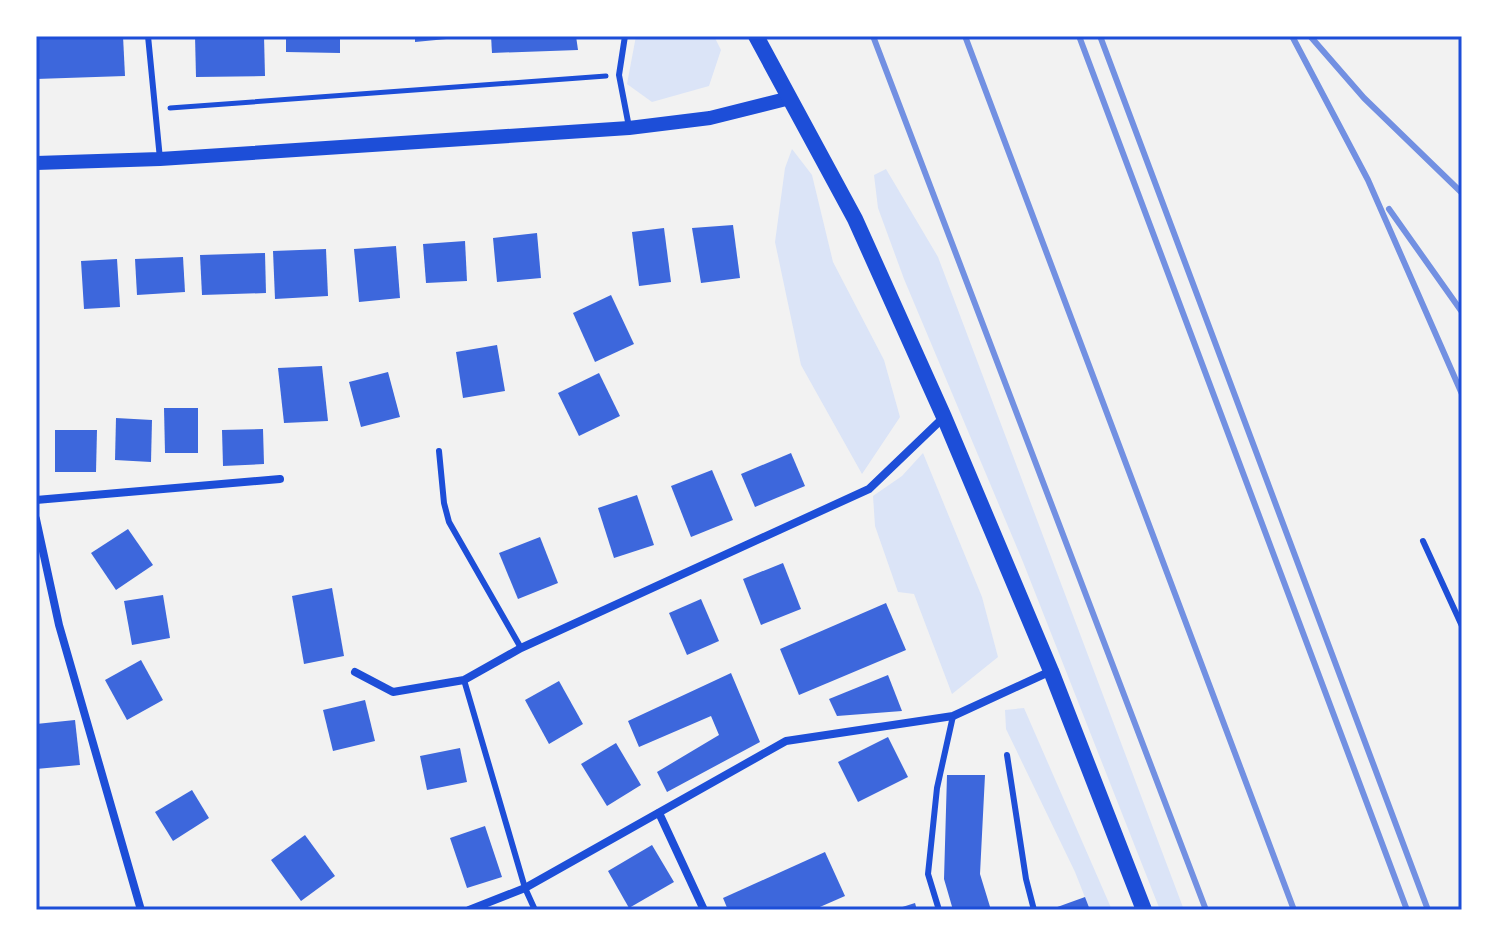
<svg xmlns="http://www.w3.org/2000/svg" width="1498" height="946" font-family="'Fira Sans Condensed',sans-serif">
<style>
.green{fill:#dbe4f7}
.building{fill:#3d67dc}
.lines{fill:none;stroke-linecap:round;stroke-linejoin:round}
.path{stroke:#1d4ed8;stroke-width:5}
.service{stroke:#1d4ed8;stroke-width:6}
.minor{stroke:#1d4ed8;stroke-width:8}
.tertiary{stroke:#1d4ed8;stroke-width:14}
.secondary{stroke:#1d4ed8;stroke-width:16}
.rail{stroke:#7290e2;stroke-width:6}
.neatline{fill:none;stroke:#1d4ed8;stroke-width:3}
</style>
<rect width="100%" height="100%" fill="#f2f2f2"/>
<g class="green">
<polygon points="636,36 714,36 721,50 709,86 652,102 627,84"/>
<polygon points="792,149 812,175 833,262 884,360 900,417 862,474 801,365 775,242 785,168"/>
<polygon points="886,169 938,257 1184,910 1160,910 1023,562 904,279 878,208 874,175"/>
<polygon points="923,453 982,597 998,657 952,694 914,594 898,592 875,526 873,496 902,476"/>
<polygon points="1024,708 1112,910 1090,910 1075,872 1006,729 1005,710"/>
</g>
<g class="building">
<polygon points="36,36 123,36 125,76 36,79"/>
<polygon points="195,36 264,36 265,76 196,77"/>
<polygon points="286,36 340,36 340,53 286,52"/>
<polygon points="415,36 457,36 457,38 415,42"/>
<polygon points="491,36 576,36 578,50 492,53"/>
<polygon points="733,225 740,278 701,283 692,228"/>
<polygon points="664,228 671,282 639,286 632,232"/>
<polygon points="537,233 541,278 497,282 493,238"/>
<polygon points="465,241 467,281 426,283 423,244"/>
<polygon points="396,246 400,298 359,302 354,249"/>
<polygon points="326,249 328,296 275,299 273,251"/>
<polygon points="265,253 266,293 202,295 200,255"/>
<polygon points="183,257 185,292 137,295 135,259"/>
<polygon points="117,259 120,307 84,309 81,261"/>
<polygon points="611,295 634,344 595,362 573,313"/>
<polygon points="497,345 505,391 463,398 456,352"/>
<polygon points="322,366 328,421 284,423 278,368"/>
<polygon points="388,372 400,417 361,427 349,382"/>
<polygon points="599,373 620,416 579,436 558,393"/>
<polygon points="164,408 198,408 198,453 165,453"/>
<polygon points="116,418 152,420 151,462 115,460"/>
<polygon points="263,429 264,464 223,466 222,430"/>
<polygon points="55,430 97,430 96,472 55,472"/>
<polygon points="791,453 805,486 755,507 741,474"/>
<polygon points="712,470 733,520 691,537 671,486"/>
<polygon points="637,495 654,545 614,558 598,508"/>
<polygon points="128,529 153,565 116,590 91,553"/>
<polygon points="540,537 558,583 518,599 499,553"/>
<polygon points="783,563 801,609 761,625 743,579"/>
<polygon points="332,588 344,656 304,664 292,596"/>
<polygon points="163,595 170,638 132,645 124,601"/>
<polygon points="701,599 719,641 687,655 669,613"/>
<polygon points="886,603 906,650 799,695 780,649"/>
<polygon points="141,660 163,700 127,720 105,680"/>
<polygon points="731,673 760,742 667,792 657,772 719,735 711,716 639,747 628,721"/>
<polygon points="888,675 902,711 837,716 829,699"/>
<polygon points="559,681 583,724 549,744 525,700"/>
<polygon points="365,700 375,741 333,751 323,710"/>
<polygon points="75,720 80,765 36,769 36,724"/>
<polygon points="888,737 908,777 858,802 838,762"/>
<polygon points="616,743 641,785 607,806 581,764"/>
<polygon points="460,748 467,782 427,790 420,756"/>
<polygon points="947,775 985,775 980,874 991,910 953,910 944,879"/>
<polygon points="192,790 209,818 173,841 155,812"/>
<polygon points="485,826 502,877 467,888 450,838"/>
<polygon points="305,835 335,876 301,901 271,860"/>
<polygon points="652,845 674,882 629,908 608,871"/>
<polygon points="825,852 845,896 813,910 728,910 723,898"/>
<polygon points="1085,897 1090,910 1049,910"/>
<polygon points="915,903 917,910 896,910 896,909"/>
</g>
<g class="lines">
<polyline class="path" points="170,108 606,76"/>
<g class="service">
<polyline points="148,36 160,159"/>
<polyline points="625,36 619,75 629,127"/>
<polyline points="439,451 444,503 449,522 521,648"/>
<polyline points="1423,541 1462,626"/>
<polyline points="464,680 525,888 535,910"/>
<polyline points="1007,755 1026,879 1034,910"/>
<polyline points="939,910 928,874 937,788 953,716"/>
</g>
<g class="minor">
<polyline points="36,500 280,479"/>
<polyline points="36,519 59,625 141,910"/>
<polyline points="355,672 393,692 464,680 521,648 869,489 943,418"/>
<polyline points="659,813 704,910"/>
<polyline points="469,910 525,888 786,741 953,716 1051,671"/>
</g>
<polyline class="tertiary" points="36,163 160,159 629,128 710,118 790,98"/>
<polyline class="secondary" points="756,36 855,219 944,417 1051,671 1144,910"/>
<g class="rail">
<polyline points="873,36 1206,910"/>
<polyline points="965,36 1294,910"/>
<polyline points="1079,36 1407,910"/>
<polyline points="1100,36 1428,910"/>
<polyline points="1292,36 1368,180 1462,394"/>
<polyline points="1310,36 1364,98 1462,193"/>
<polyline points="1389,209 1462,312"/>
</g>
</g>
<rect width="1498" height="946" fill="none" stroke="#ffffff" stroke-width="76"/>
<rect x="38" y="38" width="1422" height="870" class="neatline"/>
</svg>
